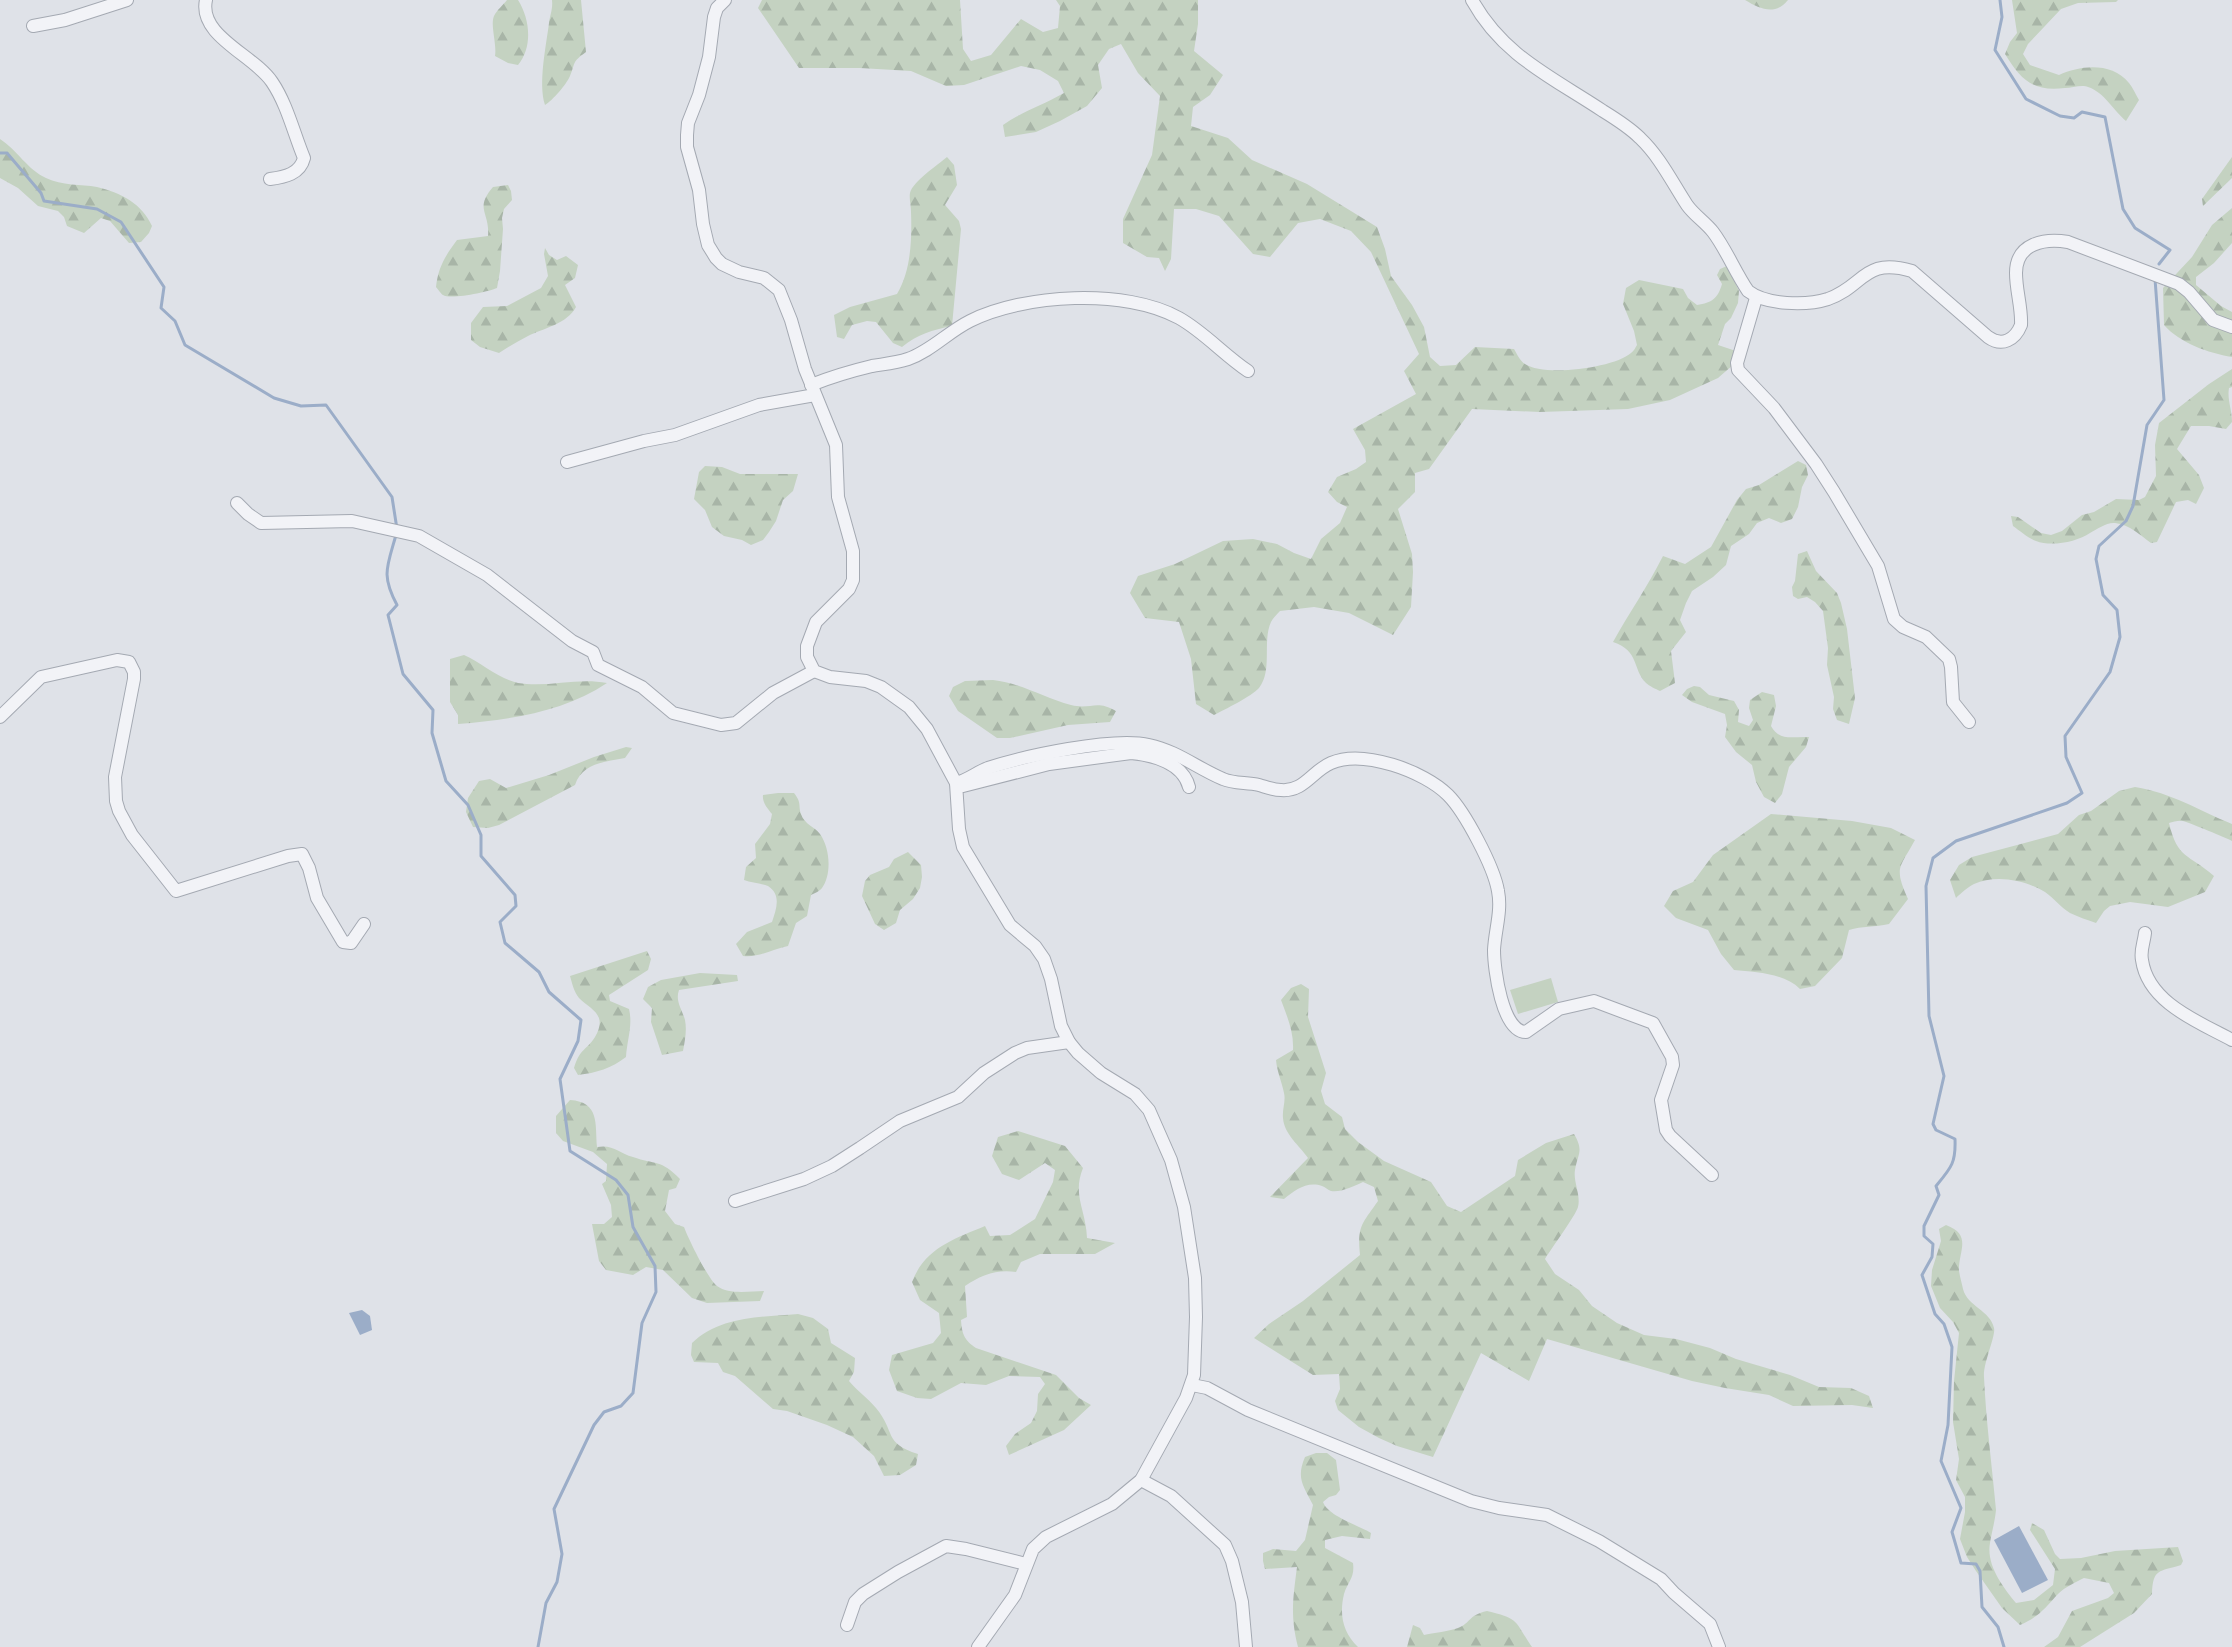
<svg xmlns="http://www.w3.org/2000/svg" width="2232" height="1647" font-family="'Nunito Sans',sans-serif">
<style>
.forest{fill:url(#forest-firs)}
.park{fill:#c4d2c1}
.water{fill:#9badc8}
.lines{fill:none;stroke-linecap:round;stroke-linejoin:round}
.stream{stroke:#9badc8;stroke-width:3}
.minor-casing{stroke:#a4a9b2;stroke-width:14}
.minor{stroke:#f2f3f7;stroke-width:12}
</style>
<defs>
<pattern id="forest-firs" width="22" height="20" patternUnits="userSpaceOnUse" patternTransform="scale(1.5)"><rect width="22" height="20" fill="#c4d2c1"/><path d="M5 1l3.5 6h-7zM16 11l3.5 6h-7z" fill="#a8b5a7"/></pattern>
</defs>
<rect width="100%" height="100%" fill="#dfe2e8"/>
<g class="forest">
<path d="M507,0h11c12,19 15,47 0,65l-10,-2 -13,-7c2,-12 -5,-31 -1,-40 3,-6 9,-11 13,-16z"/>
<path d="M552,0h29l5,52c-15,11 -10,10 -16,24 -4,9 -17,24 -25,29 -7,-22 1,-58 4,-82 1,-8 4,-14 3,-23z"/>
<path d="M762,0h198l3,49 8,12 20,-6 30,-36 22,13 15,-4 2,-22 -4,-6h142v24l-4,27 29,24 -13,20 -17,12 -2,19 37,12 24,22 55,24 70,43 8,22 6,27 21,29 12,22 6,30 10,9 16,-1 19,-18 39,2c3,5 6,12 11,15 19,13 89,4 106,-11 3,-2 4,-5 6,-8l-3,-14 -11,-27 3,-16 13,-8 44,9 5,9 9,7c15,-2 21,-7 25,-21l-5,-9 3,-6 7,-3 12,25 -1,12 -7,15 -6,6 -7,21 18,6 -3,14 -15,13 -48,22 -42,9 -88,3 -68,-3 -43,60 -14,4v19l-17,17 14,45 1,18 -2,35 -18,28 -44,-22 -35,-6 -34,4c-3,3 -7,7 -9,11 -9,20 2,48 -12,66 -7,8 -35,22 -45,27l-18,-11 -5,-45 -12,-37 -34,-4 -15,-25 8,-17 37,-12 48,-23 30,-2 24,5 17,9 17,6 10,-20 19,-16 7,-16 -10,-5 -9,-10 9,-15 19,-8 10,-7 -1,-12 -12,-21 63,-35 -12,-23 15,-17 -48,-102 -20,-21 -31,-12 -22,4 -28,34 -17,-3 -34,-38 -23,-7h-22l-3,50 -6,12 -6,-13 -12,-1 -24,-14v-24l29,-64 8,-59 -22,-23 -17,-29 -12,5 -11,16 4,23 -15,18 -27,15 -24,11 -31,5 -2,-12c20,-14 40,-20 61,-32l-6,-12 -18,-11 -19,-4 -57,19 -18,1 -35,-15 -51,-3h-61l-41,-60z"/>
<path d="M1745,0h43c-13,16 -28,9 -43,0z"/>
<path d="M2012,0h106l-2,2 -38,1 -17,6 -33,35 -5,10 7,11 29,10c22,-10 53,-13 70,8 4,5 7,12 10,17l-13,21c-12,-10 -22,-29 -38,-34 -6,-3 -16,1 -23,1 -32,4 -44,-8 -60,-34l5,-12 7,-9z"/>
<path d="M0,139c17,11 28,31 46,39 16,8 35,6 51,9 25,6 45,17 55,39l-3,7 -8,9 -12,1 -19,-22 -9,-3 -17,15 -17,-7 -3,-9 -6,-6 -20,-5 -20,-18 -18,-10z"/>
<path d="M947,157l7,8 3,20 -12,20 14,16 2,8 -9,97c-20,4 -34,8 -50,21l-9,-4 -17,-21 -9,-1 -15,4 -8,14 -7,-2 -3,-22 16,-8 47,-13c14,-23 15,-55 14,-82 0,-6 -2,-14 -1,-19 3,-12 28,-28 37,-36z"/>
<polygon points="2232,157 2232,178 2203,206 2202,199"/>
<path d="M508,185l3,6 1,9 -8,9 -2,9 1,11 -3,42 -3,17c-9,4 -47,12 -54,7 -1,0 -6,-7 -7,-8 2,-19 9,-31 21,-47l31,-4c2,-24 -14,-27 5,-49z"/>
<path d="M2232,208v35l-18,20 -18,14v8l25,21 11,6v45c-24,-4 -52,-14 -68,-32l-1,-37 29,-31 20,-32z"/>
<path d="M545,248l4,7 8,5 9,-4 12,9 -3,13 -10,7 11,22c-9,17 -32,21 -48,29 -10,5 -20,11 -29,17l-19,-6 -9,-7v-17l12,-16 24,-1 34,-18 7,-12 -4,-22z"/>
<path d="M2232,369v18l-3,1c-2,12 3,21 3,34l-6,7 -17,-3h-18l-14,23 22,26 5,13 -8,16 -8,-4 -12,2 -19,40 -6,1c-11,-8 -21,-18 -36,-20 -8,-1 -18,6 -25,10 -13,9 -39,14 -54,8 -8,-3 -16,-10 -23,-15l-2,-10 7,1 23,16 10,2 11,-4 20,-16 12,-3 22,-13 23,1 6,-3 11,-21 -1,-31 4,-22 50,-39z"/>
<path d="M1798,461l8,4 2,10 -6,12 -4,20 -6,12 -11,4 -12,-5 -12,5 -8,11 -18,12 -5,19 -13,12 -21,14 -6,12 -6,17 6,12 -15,19 4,32 -15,8c-4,-2 -11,-5 -14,-8 -14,-14 -6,-32 -33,-41 16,-29 35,-56 50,-86l22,8 26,-17 26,-47 9,-11 13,-4z"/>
<polygon points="705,466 722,467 740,474 798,474 793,491 783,500 776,521 769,532 763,540 751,545 742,540 724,536 712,527 705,510 694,499 699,472"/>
<polygon points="1807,551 1816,571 1837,593 1841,603 1847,629 1855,698 1849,724 1837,720 1833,709 1834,697 1827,665 1828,648 1823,611 1815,602 1807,597 1798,599 1793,596 1792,587 1795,581 1798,554"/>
<path d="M464,655c18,8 35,24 54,28 30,5 59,-6 89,0 -43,29 -98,37 -149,41v-9l-8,-13v-43z"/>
<path d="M993,680c28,3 51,18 78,25 20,5 25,-6 45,6l-6,11 -42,3 -58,13h-13l-39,-27 -9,-15 4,-9 12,-6z"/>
<path d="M1694,686l6,1 9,8 25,6 5,9 -1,12 11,4 4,-6 -4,-12 1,-8 12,-8 12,3 2,11 -5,20c9,16 22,10 38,11l-3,10 -17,20 -7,27 -7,9 -11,-6 -8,-15 -4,-17 -16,-13 -11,-15 2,-12 -2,-11 -33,-12 -10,-7 5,-6z"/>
<path d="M626,747l6,1 -7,10c-20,4 -43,5 -50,27l-76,40 -11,3 -15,-1 -7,-15 2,-14 11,-17 11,-2 16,9 43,-13 45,-18z"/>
<path d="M2135,787c37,6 63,23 97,37v17c-5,-3 -42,-18 -49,-20 -4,-1 -10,1 -14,2 9,37 19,30 45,53l-9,16 -37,15 -38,-5 -20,4 -6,5 -8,12c-8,-3 -18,-6 -26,-10 -10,-6 -16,-15 -25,-21 -20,-12 -49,-18 -71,-8 -6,3 -13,9 -18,14l-6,-18 9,-15 13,-8 86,-23 21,-19 12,-4 28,-20z"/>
<path d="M778,793h16c8,10 4,12 7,21 3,10 14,13 19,20 10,14 12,40 2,54 -2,3 -7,5 -11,7l-4,21 -11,7 -8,23c-16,3 -29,12 -45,10l-7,-12 11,-12 25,-10c4,-12 10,-27 -4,-36 -7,-3 -17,-3 -24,-6l2,-13 10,-9 -1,-14 15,-20 2,-10c-5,-6 -10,-12 -9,-19z"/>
<path d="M1771,814l81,7 39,7 24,12c-16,29 -21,27 -7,59l-19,25c-14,3 -27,2 -40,6l-7,28 -27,28 -15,3c-16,-16 -45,-17 -66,-19l-13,-16 -13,-24 -32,-12 -12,-12 9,-15 20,-9 20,-27z"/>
<polygon points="908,852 921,865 922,877 920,888 913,899 900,910 896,923 884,930 875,924 862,896 865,881 870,875 889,867 894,859"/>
<path d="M647,951l4,8 -3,11 -39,25 1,6 19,8c4,16 -2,31 -3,48 -14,11 -30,16 -48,18l-4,-7c6,-20 13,-18 21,-31 13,-23 -4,-27 -16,-39 -5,-6 -7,-15 -9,-22z"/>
<path d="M700,973l37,2 1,6 -59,9c-4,11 3,19 6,30 2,10 0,21 -2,31l-21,4 -11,-33 1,-14 -9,-9 5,-12 13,-7z"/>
<path d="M1301,984l8,5 -1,28 18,56 -5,18 4,13 17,13 3,12 13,13 26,19 47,21 16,24 14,6 54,-36 3,-16 28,-17 28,-9c10,17 4,19 1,36 -2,12 6,25 3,37 -2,8 -27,42 -33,52l10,15 24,16 13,16 25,17 27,12 32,4 34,9 26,11 54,16 29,12 32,1 18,8 4,12 -21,-3 -59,1 -24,-11 -44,-7 -33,-7 -145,-42 -18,42 -48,-28 -48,104 -36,-11 -18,-8 -20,-11 -21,-17 -3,-9 5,-12 -1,-15 -26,1 -59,-37 15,-14 34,-23 57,-46c-3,-29 2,-31 18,-54l-4,-14 -11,-5c-9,4 -23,11 -32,9 -3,-1 -6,-4 -9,-5 -15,-5 -27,4 -38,13l-14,-2 38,-39c-9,-13 -24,-24 -25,-40 -1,-8 3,-17 1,-25 -2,-11 -7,-21 -8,-33l17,-10c1,-18 -6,-34 -12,-50l10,-12z"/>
<path d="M570,1100c30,2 25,24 27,47 16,-3 22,6 36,10 22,8 28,2 47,22l-4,9 -7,2 -4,21 10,13 9,3c4,11 24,52 33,59 12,9 33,5 47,5l-4,10 -53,2 -15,-5 -29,-28 -17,-3 -13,8 -27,-5 -7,-9 -7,-37h12l8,-7 -1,-12 -9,-21 4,-3 1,-17 -14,-12 -30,-11 -7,-8v-17z"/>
<path d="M1018,1131l47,15 18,22c-11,27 3,42 4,70l28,5 -20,11h-55l-19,8 -5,10c-19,-3 -35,3 -51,14l2,31 -6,3c1,14 3,20 15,28l80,27 23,23 12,7 -27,25 -55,25 -3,-9 9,-12 16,-11 6,-12 1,-17 7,-10 -5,-7 -31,-1 -23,9 -25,-2 -30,16 -14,-1 -20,-7 -8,-21 3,-15 41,-12 8,-10 -2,-20 -19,-13 -8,-18c13,-34 42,-43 73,-56l5,10 20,-1 25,-16 18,-37 2,-12 -10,-7 -26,17 -17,-6 -10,-18 6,-19z"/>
<path d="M1946,1225c27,10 12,27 13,46 1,6 3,13 4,18 4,17 28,22 31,39 2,8 -11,35 -10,49 2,44 8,89 12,133 -1,11 -4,21 -6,33 -4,22 13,44 26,60l18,-3 19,-15 2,-16 -25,-39 2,-7 12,7 11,24 5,5 21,-1 34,-7 63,-4 5,14 -2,4c-22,7 -28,3 -29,29l-18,19 -54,34h-36l14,-10 14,-26 36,-13 6,-5 -5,-10 -25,-5c-8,4 -19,9 -26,16 -13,14 -19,23 -38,31l-18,-17 -26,-37 -9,-14 -7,-18 5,-27v-15l-9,-17 3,-21 -6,-37 1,-41 5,-48 -6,-11 -13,-14 -9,-22 1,-16 9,-29 -2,-12z"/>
<path d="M798,1314l15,4 15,11 3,14 24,15 -1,14 -5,9c8,10 19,17 27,27 20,24 7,35 42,46l-2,11 -16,10 -16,1 -10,-20 -21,-19 -26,-12 -40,-14 -14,-2 -38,-33 -12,-4 -5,-9 -24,-1 -3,-7 1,-12c28,-27 69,-26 106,-29z"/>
<path d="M1316,1453h11l9,7 4,30 -4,5 -7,2 -6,5c5,14 35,23 48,31l-1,6 -28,-3 -17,4v8l28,15c2,15 -5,18 -9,31 -5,21 -1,39 14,53h-60c-8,-31 -5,-49 -1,-80l-32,2 -2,-8v-8l10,-4 23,2 9,-11 8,-35c-10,-20 -17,-27 -8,-48z"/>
<path d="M1487,1611c34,8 27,10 45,36h-125l6,-22 7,3 4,7c8,-2 27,-4 34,-7 13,-5 10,-13 29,-17z"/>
</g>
<polygon class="park" points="1551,978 1558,1002 1518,1014 1510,990"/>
<g class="water">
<polygon points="362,1310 370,1316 372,1330 360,1335 349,1313"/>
<polygon points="2019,1526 2048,1580 2022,1593 1994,1540"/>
</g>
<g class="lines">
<g class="stream">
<polyline points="2000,0 2002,17 1995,50 2026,99 2060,116 2074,118 2082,112 2105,117 2123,209 2135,228 2170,250 2159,264"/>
<polyline points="0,153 7,153 41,193 44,201 97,209 121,222 164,287 161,308 175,321 185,345 274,398 301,406 326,405 392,497 397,529"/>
<path d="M396,535c-9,32 -15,40 1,70l-9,10 15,59 30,36 -1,23 14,48 22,24 13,30v21l34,39 1,11 -16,16 5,21 34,29 10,20 32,28 -3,21 -18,38 10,72 46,29 12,15 5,32 22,39 1,26 -14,31 -9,70 -12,13 -17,6 -10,13 -40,84 8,45 -5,28 -11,21 -8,44"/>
<path d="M2004,1647l-6,-20 -16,-20 -2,-36 -4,-7 -15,-1 -9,-31 9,-24 -20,-47 7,-36 4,-78 -8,-23 -9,-10 -13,-39 10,-18 1,-13 -9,-8v-10l15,-31 -3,-9c15,-18 20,-23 19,-47l-19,-9 -3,-6 11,-48 -15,-60 -3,-130 7,-28 23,-17 111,-38 15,-10 -16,-36 -1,-21 45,-64 10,-35 -3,-27 -14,-15 -7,-36 3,-13 27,-25 7,-15 14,-81 17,-25 -9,-121"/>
</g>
<defs>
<g id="minor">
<path d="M206,0c-8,36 48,55 66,82 15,22 22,52 32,76 -4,16 -19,19 -34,21"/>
<polyline points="725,0 717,8 714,17 709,57 699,95 688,123 687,135 687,147 699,190 703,224 708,245 716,258 722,264 739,272 764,278 779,290 791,320 805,369 836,445 838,497 853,551 853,580 849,589 816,622 807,646 807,657 814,671 830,677 866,681 881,687 909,707 927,729 956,783 959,829 963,847 1010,925 1035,946 1044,959 1051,979 1061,1026 1069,1042 1078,1053 1101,1073 1135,1094 1149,1110 1171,1160 1184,1207 1195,1278 1196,1317 1194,1375 1186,1398 1141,1480 1112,1504 1046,1537 1033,1549 1015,1595 978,1647"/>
<path d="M1472,0c31,56 80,77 131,111 13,8 26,16 37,27 20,19 32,44 47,67 7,10 18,17 26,27 13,17 22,40 35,59 18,14 58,15 80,8 37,-13 35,-42 84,-28l76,66c14,10 27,3 33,-12 1,-17 -5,-34 -5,-52 0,-30 29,-35 52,-31l111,42 10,8 24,28 19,7"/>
<polyline points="33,26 65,20 127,0"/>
<polyline points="1756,298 1737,363 1738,370 1774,408 1816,464 1834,492 1878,566 1894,619 1903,627 1926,637 1949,659 1951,667 1953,702 1969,722"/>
<path d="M811,385c20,-8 40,-14 61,-19 12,-2 24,-3 36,-7 23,-8 40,-27 62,-38 54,-27 155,-33 209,-3 25,14 45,37 69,53"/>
<polyline points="567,462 644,441 675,435 759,405 815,395"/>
<polyline points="237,503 248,514 261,523 352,521 419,536 487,575 572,641 593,652 598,665 642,687 673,713 721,725 736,723 773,693 814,671"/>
<polyline points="0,717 41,677 117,660 129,662 134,672 134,679 115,777 116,801 119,811 132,835 176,891 288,856 302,854 309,868 317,898 343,942 351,943 364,924"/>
<path d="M956,783c12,-3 21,-11 32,-15 37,-12 124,-31 161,-23 28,6 48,23 74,34 11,5 24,3 36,6 7,2 14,5 22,5 23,2 31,-19 50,-27 32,-14 93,8 117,32 17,17 46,72 50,96 4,20 -3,39 -4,59 0,19 8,82 32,82l33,-23 35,-8 59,22 19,34 1,8 -12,35 5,30 4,6 42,39"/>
<path d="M963,786l86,-22 82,-11c22,2 52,10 58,34"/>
<path d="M2145,933c-1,10 -5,17 -3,27 6,43 57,62 90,80"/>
<polyline points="735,1201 804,1179 832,1166 860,1148 900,1121 958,1097 984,1073 1015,1053 1027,1048 1069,1042"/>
<polyline points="1192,1385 1207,1388 1248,1410 1471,1501 1499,1508 1547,1515 1599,1541 1661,1579 1674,1593 1710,1624 1719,1647"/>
<polyline points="1141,1480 1171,1496 1225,1545 1232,1561 1242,1602 1246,1647"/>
<polyline points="847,1625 855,1602 863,1594 898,1572 946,1546 966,1549 1026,1564"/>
</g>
</defs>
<use href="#minor" class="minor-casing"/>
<use href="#minor" class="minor"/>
</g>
</svg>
